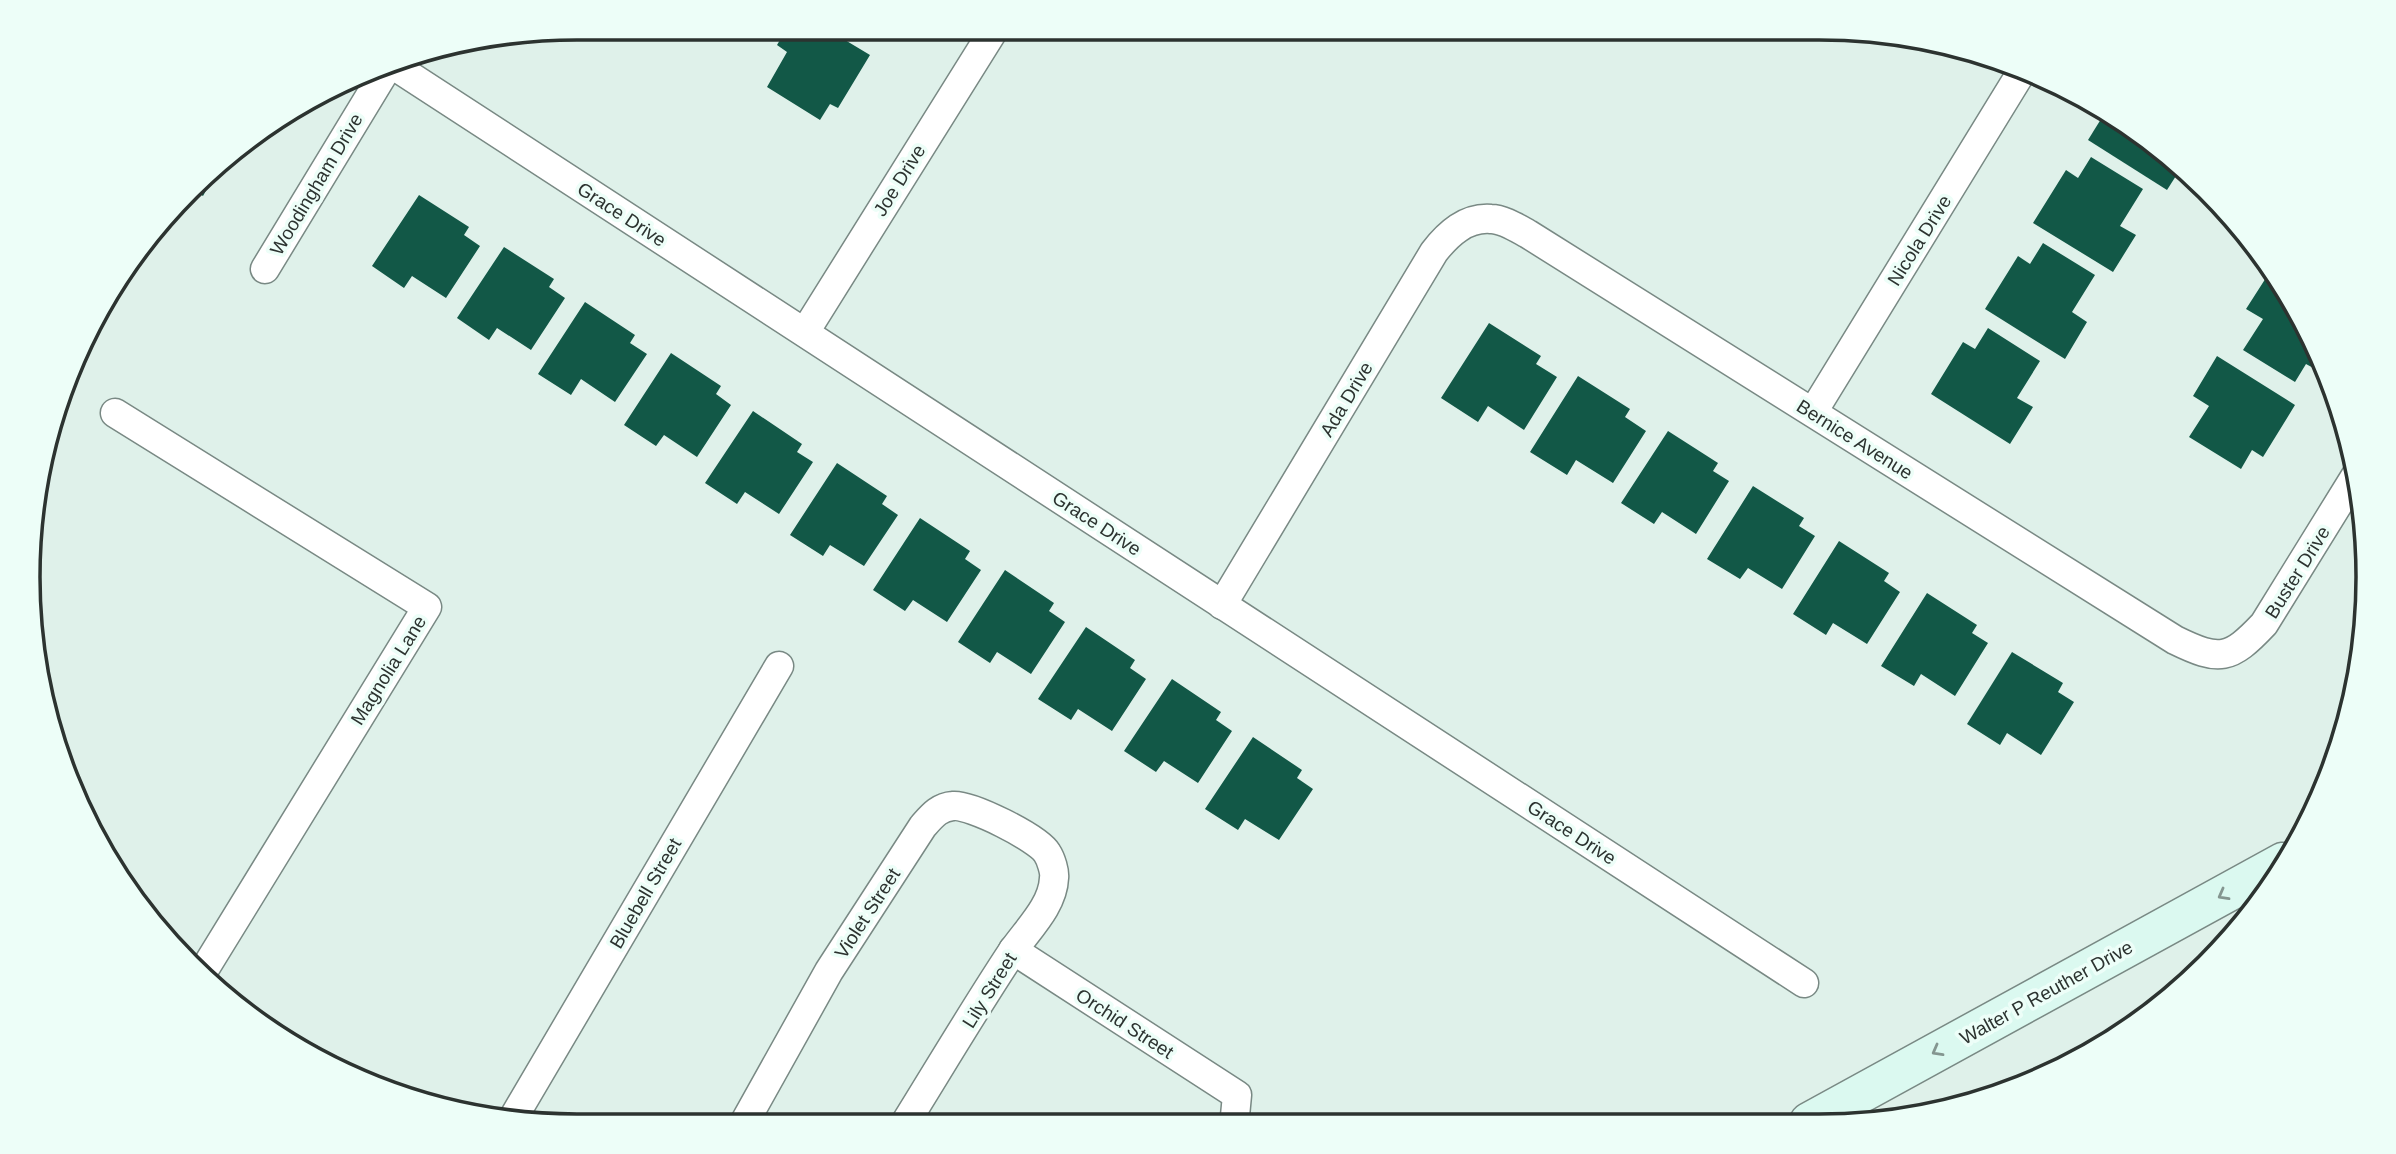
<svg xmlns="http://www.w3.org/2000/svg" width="2396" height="1154" font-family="Arial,sans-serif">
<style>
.building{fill:#125847}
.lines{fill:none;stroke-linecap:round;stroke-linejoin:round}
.minor-casing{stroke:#798984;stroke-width:31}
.secondary-casing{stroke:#798984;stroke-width:41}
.minor{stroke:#fff;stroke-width:28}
.secondary{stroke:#dbf9f0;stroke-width:38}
.oneway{stroke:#849690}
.labels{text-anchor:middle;stroke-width:7;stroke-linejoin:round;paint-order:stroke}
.street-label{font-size:19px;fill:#2c3330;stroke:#edfef8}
.rim{fill:none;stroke:#2c3330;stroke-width:3.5}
</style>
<rect width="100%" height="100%" fill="#dff1ea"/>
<g class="building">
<polygon points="787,28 825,28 870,55 838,108 830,104 820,120 767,87 787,52 777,45"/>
<polygon points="2106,111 2124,121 2181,168 2167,190 2088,140"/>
<polygon points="2091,157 2143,189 2120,226 2136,235 2113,272 2033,223 2066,170 2078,178"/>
<polygon points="220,165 203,196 196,191 207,180"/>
<polygon points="419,195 469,227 464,235 480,246 446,298 412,276 404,288 372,266"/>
<polygon points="2043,243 2095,275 2072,312 2087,322 2065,359 1985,309 2018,256 2030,264"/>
<polygon points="504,247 554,279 549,287 565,298 531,350 497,328 489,340 457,318"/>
<polygon points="2271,270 2276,273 2323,360 2317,370 2306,364 2295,382 2243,350 2263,319 2246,309"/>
<polygon points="585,302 635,335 630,343 647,354 615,402 581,379 571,395 538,374"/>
<polygon points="1489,323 1541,356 1536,364 1557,377 1524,430 1488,406 1478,422 1441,398"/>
<polygon points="1988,328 2040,361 2017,398 2033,407 2010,444 1931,394 1963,342 1975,349"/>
<polygon points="671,353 721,386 716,394 731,405 697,457 664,435 656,446 624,425"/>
<polygon points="2217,356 2295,405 2263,457 2252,450 2241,469 2189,437 2209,406 2193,396"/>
<polygon points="1578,376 1630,409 1625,417 1646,431 1613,483 1576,460 1567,475 1530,452"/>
<polygon points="753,411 802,444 797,452 813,462 779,514 745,492 737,504 705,483"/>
<polygon points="1668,431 1718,463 1713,471 1729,481 1696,534 1662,512 1654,524 1621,503"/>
<polygon points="837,463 887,496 882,504 898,515 864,566 830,545 823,556 790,535"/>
<polygon points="1753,486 1804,518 1799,526 1815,536 1782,589 1748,568 1740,579 1707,559"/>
<polygon points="920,518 970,551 965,559 981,570 947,622 913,600 905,611 873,590"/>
<polygon points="1839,541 1889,573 1884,581 1900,592 1867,644 1833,623 1826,635 1793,614"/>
<polygon points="1005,570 1054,603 1049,611 1065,622 1031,674 997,652 990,663 958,642"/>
<polygon points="1927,593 1977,625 1972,633 1988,643 1955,696 1921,674 1914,686 1881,666"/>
<polygon points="1086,627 1135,660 1130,668 1146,679 1112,731 1078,709 1071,720 1038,699"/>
<polygon points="2012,652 2063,683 2058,692 2074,702 2041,755 2007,733 2000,745 1967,724"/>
<polygon points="1172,679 1221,712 1216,720 1232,731 1198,783 1164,761 1156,772 1124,751"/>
<polygon points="1253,737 1302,770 1297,778 1313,789 1279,840 1245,819 1238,830 1205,809"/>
</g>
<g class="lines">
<defs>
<g id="minor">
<polyline points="265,269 390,63 1804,983"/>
<polyline points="805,332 995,28"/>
<polyline points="1813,412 2024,68"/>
<polyline points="115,413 427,607 201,975"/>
<path d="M1222,605l212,-353c14,-18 32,-35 57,-33 12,0 26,9 37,15l647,406c45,22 55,20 89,-16l94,-152"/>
<polyline points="1013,950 1237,1095 1235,1116 1232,1124"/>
<polyline points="512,1120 779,666"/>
<path d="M743,1125l86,-154 94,-145c9,-10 16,-19 30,-20 17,-2 85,32 94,47 4,6 8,19 7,25 -1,28 -27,52 -42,74 -37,56 -72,115 -108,173"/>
</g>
<polyline id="secondary" points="1809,1122 2283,862"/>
</defs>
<use href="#minor" class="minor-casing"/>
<use href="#secondary" class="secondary-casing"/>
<use href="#minor" class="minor"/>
<use href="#secondary" class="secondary"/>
</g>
<defs><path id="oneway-chevron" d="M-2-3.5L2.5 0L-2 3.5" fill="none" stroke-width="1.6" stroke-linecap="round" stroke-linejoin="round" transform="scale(1.75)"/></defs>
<g class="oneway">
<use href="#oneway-chevron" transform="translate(2223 895) rotate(151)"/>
<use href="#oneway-chevron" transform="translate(1937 1051) rotate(151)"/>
</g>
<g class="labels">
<g class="street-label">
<text transform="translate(899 180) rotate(-58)" y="7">Joe Drive</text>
<text transform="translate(316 184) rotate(-59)" y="7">Woodingham Drive</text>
<text transform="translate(622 214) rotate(33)" y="7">Grace Drive</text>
<text transform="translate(1919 240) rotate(-58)" y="7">Nicola Drive</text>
<text transform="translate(1346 399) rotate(-59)" y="7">Ada Drive</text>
<text transform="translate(1855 439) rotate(32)" y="7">Bernice Avenue</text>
<text transform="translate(1097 523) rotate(33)" y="7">Grace Drive</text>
<text transform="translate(2297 572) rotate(-58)" y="7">Buster Drive</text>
<text transform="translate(388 670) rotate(-58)" y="7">Magnolia Lane</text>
<text transform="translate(1572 832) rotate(33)" y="7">Grace Drive</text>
<text transform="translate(645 893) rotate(-60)" y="7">Bluebell Street</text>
<text transform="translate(867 913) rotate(-57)" y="7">Violet Street</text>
<text transform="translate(989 990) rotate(-58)" y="7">Lily Street</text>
<text transform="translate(2046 992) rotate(-29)" y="7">Walter P Reuther Drive</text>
<text transform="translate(1125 1023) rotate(33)" y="7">Orchid Street</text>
</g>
</g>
<path d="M0 0H2396V1154H0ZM577 40H1819A537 537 0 0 1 2356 577V577A537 537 0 0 1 1819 1114H577A537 537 0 0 1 40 577V577A537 537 0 0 1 577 40Z" fill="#edfef8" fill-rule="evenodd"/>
<path class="rim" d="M577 40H1819A537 537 0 0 1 2356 577V577A537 537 0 0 1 1819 1114H577A537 537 0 0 1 40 577V577A537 537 0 0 1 577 40Z"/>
</svg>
